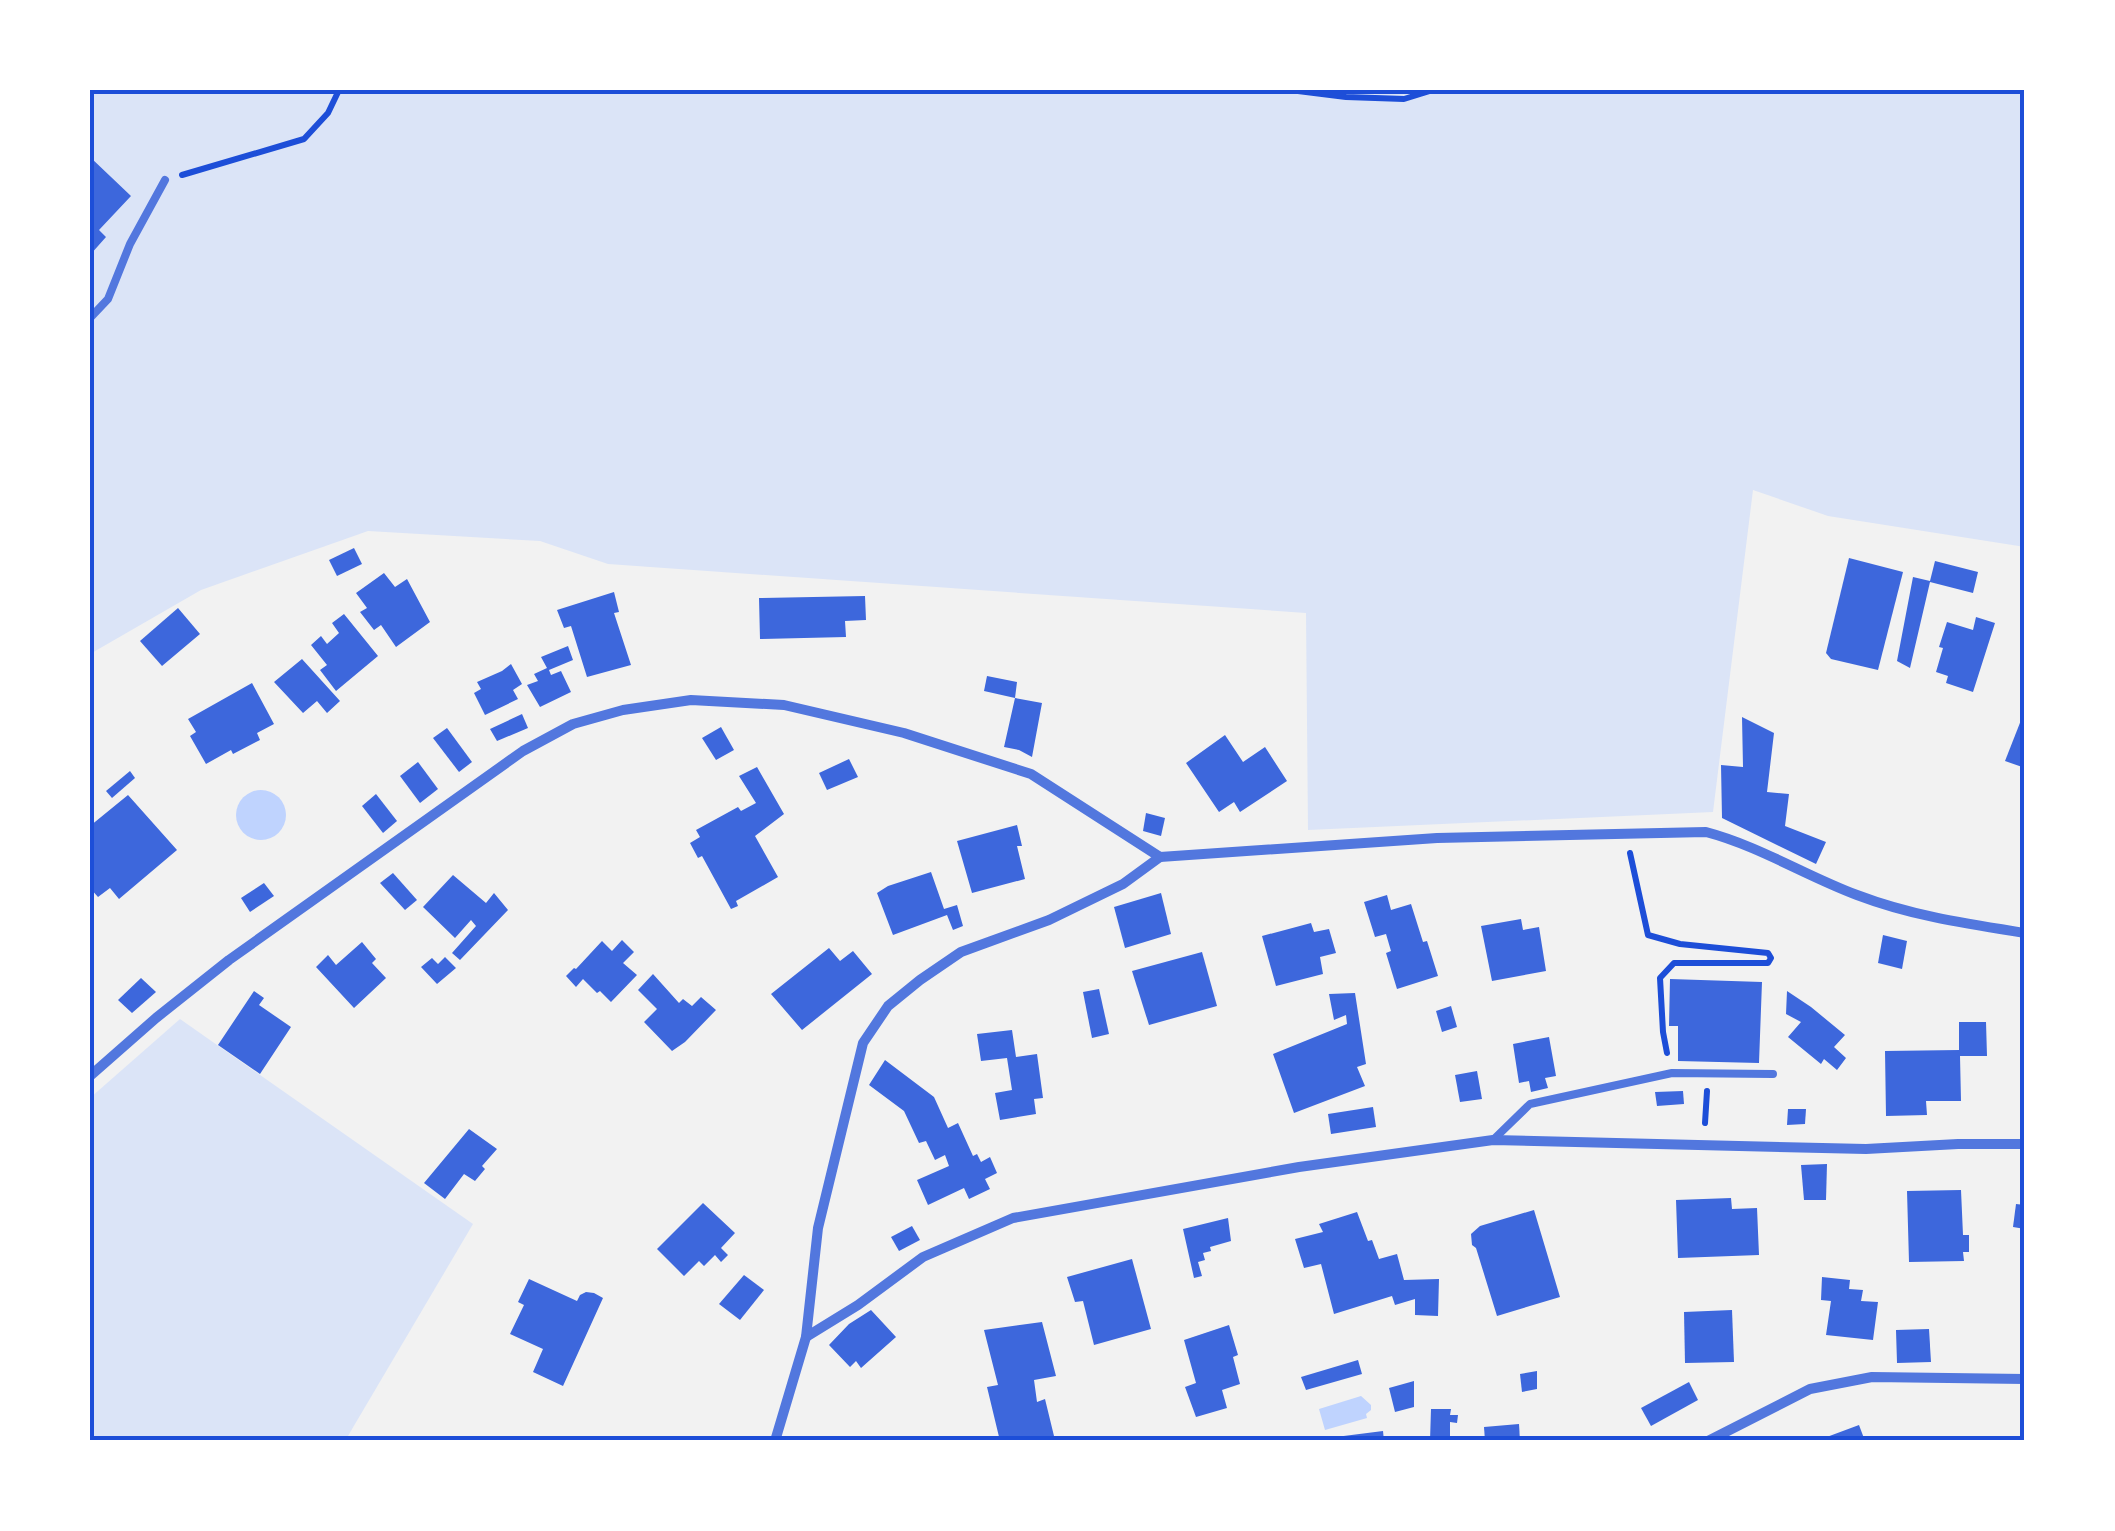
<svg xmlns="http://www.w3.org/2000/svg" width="2115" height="1531" font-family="Poppins,sans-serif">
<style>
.green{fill:#dbe4f7}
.water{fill:#bfd3fe}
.building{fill:#3d67dc}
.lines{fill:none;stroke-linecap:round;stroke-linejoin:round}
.path{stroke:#1d4ed8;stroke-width:6}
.service{stroke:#5277de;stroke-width:8}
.minor{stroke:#5277de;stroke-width:10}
.neatline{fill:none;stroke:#1d4ed8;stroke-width:4}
</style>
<rect width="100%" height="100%" fill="#f2f2f2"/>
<g class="green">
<polygon points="90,90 2025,90 2025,547 1828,516 1753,490 1713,812 1308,830 1306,613 608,564 540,541 368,531 201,590 90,654"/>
<polygon points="180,1019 473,1224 345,1441 90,1441 90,1098"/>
</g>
<g class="water">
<circle cx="261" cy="815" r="25"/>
<polygon points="1361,1396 1371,1405 1371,1410 1366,1414 1367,1418 1325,1430 1319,1409"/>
</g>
<g class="building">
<polygon points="90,157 131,196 99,230 106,237 90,255"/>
<polygon points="354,548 362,564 337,576 329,560"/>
<polygon points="1849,558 1903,572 1878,670 1831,659 1826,653"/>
<polygon points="1935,561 1978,572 1973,593 1930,582 1910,668 1897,661 1913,577 1930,581"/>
<polygon points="384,573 395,587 407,579 430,622 396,647 381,625 374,630 360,612 367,608 356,593"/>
<polygon points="614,592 619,612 614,613 631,665 587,677 571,626 564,628 557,610"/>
<polygon points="865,596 866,620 845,621 846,637 760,639 759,598"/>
<polygon points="178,608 200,634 162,666 140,641"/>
<polygon points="344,614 378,656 336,691 320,670 327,665 311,645 321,636 327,644 339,633 332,623"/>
<polygon points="1976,617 1995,623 1973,692 1946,683 1948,676 1936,672 1943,648 1939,647 1947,622 1973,630"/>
<polygon points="568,646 573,660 549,670 551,675 561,671 571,692 540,707 527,685 538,681 534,674 547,668 541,657"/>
<polygon points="302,659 340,701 327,713 317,701 303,713 274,682"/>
<polygon points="511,664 522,684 513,690 518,699 485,715 474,693 481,689 477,682 502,671"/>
<polygon points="987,676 1017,682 1015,698 984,691"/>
<polygon points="252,683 274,724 257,733 260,740 233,754 231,750 206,764 190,736 196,732 188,719"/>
<polygon points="1015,698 1042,703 1032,757 1019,750 1004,747"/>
<polygon points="2025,710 2025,768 2005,761"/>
<polygon points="522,714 528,728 497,741 490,729"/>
<polygon points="1742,717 1774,733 1767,792 1789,794 1785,826 1826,842 1816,864 1722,818 1721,765 1743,767"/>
<polygon points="721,727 734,750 716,760 702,738"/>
<polygon points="447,728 472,762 459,772 433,738"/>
<polygon points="1225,735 1243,762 1265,747 1287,781 1240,812 1234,802 1219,812 1186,763"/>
<polygon points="849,759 858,777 827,790 819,773"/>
<polygon points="418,762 438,789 420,803 400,776"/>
<polygon points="757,767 784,814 755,836 778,877 736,901 738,906 731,909 702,856 698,858 690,843 700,837 696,830 738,807 741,811 756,803 739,776"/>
<polygon points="130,771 135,778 112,798 106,791"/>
<polygon points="376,794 397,821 383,833 362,806"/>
<polygon points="128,795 177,850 119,899 110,888 98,897 90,888 90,826"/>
<polygon points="1146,813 1165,818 1161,836 1143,831"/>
<polygon points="1017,825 1022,846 1017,846 1025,879 972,893 957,841"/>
<polygon points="931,872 944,909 957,905 963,926 953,930 947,915 893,935 877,893 888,886"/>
<polygon points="393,873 417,900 405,910 380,883"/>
<polygon points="453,875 486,903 494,893 508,910 460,960 452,953 476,926 471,920 455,938 423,907"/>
<polygon points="264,883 274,896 250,912 241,898"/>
<polygon points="1161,893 1171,934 1125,948 1114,907"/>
<polygon points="1387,895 1391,910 1411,904 1423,942 1427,941 1438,976 1397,989 1386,953 1391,951 1386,934 1375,937 1364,902"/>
<polygon points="1521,919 1523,930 1539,927 1546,971 1492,981 1481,926"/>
<polygon points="1311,923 1314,932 1329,929 1336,953 1320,957 1323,974 1276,986 1262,936"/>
<polygon points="1883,935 1907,941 1902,969 1878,963"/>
<polygon points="622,940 634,952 623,963 637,975 611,1002 600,991 597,993 583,979 576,987 566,976 574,968 576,969 602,941 612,951"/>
<polygon points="362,942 376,959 372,963 386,978 354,1008 316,967 328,955 336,965"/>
<polygon points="829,948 840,961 853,951 872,974 802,1030 771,994"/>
<polygon points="1202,952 1217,1006 1149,1025 1132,971"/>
<polygon points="445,957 456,968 437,984 421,967 432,958 438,964"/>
<polygon points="653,974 679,1003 683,999 692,1006 701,997 716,1010 685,1042 672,1051 644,1022 657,1009 638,990"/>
<polygon points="141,978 156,992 132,1013 118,1000"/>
<polygon points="1670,979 1762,982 1759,1063 1678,1061 1678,1026 1669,1026"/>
<polygon points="1099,989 1109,1034 1092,1038 1083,992"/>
<polygon points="254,991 264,998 259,1005 291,1027 260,1074 218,1045"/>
<polygon points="1787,991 1811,1007 1845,1035 1834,1047 1846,1058 1837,1070 1824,1059 1821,1064 1788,1037 1801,1022 1786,1014"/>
<polygon points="1355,993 1366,1064 1357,1067 1365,1086 1294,1113 1273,1054 1347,1024 1346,1015 1334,1020 1329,994"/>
<polygon points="1451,1006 1457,1027 1442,1032 1436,1011"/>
<polygon points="1959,1022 1986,1022 1987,1056 1960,1056 1961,1101 1926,1101 1927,1115 1886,1116 1885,1051 1959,1050"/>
<polygon points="1012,1030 1016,1057 1037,1054 1043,1098 1034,1099 1036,1114 1000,1120 995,1093 1012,1090 1007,1058 981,1061 977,1034"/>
<polygon points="1549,1037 1556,1076 1545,1078 1548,1088 1531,1092 1529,1081 1519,1083 1513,1044"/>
<polygon points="885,1060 934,1097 948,1128 958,1123 973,1156 977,1154 981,1162 990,1157 997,1173 985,1179 990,1189 969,1199 964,1188 928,1205 917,1180 949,1166 945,1155 935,1160 926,1141 919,1143 904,1111 869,1085"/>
<polygon points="1477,1071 1482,1099 1460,1102 1455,1075"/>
<polygon points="1683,1091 1684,1104 1657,1106 1655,1092"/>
<polygon points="1373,1107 1376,1127 1331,1134 1328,1114"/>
<polygon points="1788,1109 1806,1109 1805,1124 1787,1125"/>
<polygon points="469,1129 497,1149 482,1166 485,1169 475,1181 464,1174 445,1199 424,1183"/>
<polygon points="1827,1164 1826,1200 1804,1200 1801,1165"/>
<polygon points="1961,1190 1963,1235 1969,1235 1969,1252 1963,1252 1964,1261 1909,1262 1907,1191"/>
<polygon points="1731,1198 1732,1209 1757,1208 1759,1255 1678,1258 1676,1200"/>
<polygon points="703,1203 735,1233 721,1248 728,1255 721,1262 715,1255 704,1266 699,1261 684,1276 657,1249"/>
<polygon points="2016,1204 2025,1205 2025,1229 2013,1227"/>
<polygon points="1534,1210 1560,1297 1497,1316 1476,1248 1472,1245 1471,1234 1480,1226"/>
<polygon points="1357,1212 1368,1241 1372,1240 1379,1259 1397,1254 1404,1280 1439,1279 1438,1316 1415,1315 1415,1299 1395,1305 1392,1296 1334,1314 1321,1264 1304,1268 1295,1239 1323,1232 1319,1224"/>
<polygon points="1228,1218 1231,1241 1210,1247 1211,1251 1203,1253 1205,1260 1198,1262 1202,1276 1194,1278 1183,1229"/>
<polygon points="912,1226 920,1240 899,1251 891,1237"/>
<polygon points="1132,1259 1151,1329 1094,1345 1083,1301 1075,1302 1067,1277"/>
<polygon points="744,1275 764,1290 740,1320 719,1304"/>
<polygon points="1822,1277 1850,1280 1849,1289 1863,1290 1861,1301 1878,1302 1873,1340 1826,1335 1831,1301 1821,1300"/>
<polygon points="529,1279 577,1301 580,1295 586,1292 594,1293 603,1298 563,1386 533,1372 543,1349 510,1334 524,1305 518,1302"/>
<polygon points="871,1310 896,1337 861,1368 856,1361 850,1367 829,1345 849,1324"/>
<polygon points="1732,1310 1734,1362 1685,1363 1684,1312"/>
<polygon points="1042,1322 1056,1376 1034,1380 1037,1402 1045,1399 1054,1436 1033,1441 1000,1441 987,1387 998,1385 984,1330"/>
<polygon points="1229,1325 1238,1355 1233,1357 1240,1384 1222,1390 1227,1408 1196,1417 1185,1387 1196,1383 1184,1340"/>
<polygon points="1929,1329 1931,1362 1897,1363 1896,1330"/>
<polygon points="1358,1360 1362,1374 1306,1390 1301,1377"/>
<polygon points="1537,1371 1537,1389 1522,1392 1520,1374"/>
<polygon points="1414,1381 1414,1407 1395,1412 1389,1388"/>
<polygon points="1689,1382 1698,1400 1651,1426 1641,1408"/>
<polygon points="1431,1409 1451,1409 1450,1415 1458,1415 1457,1423 1450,1422 1450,1441 1430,1441"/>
<polygon points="1519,1424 1520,1441 1485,1441 1484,1427"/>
<polygon points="1859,1425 1865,1441 1816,1441"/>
<polygon points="1383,1431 1384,1441 1321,1441 1320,1439"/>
</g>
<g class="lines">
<g class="path">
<polyline points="1290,90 1346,97 1404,99 1433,90"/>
<polyline points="182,175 304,139 328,113 339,90"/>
<polyline points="1630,853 1648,935 1680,944 1768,953 1771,958 1768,963 1674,963 1660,978 1663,1032 1667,1053"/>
<polyline points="1705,1123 1707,1091"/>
</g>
<g class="service">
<polyline points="90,318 108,299 130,244 165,180"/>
<polyline points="1493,1140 1530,1104 1672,1073 1773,1074"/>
</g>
<g class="minor">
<path d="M90,1076l66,-58 73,-58 294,-209 50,-27 50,-14 68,-10 93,5 120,28 127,41 129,83 277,-19 269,-6c53,14 100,44 151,63 55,21 111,29 168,38"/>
<polyline points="806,1337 858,1305 923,1257 1013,1218 1299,1167 1493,1140 1866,1149 1958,1144 2025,1144"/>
<polyline points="775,1441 806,1337 818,1228 863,1043 888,1006 920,980 961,952 1049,920 1123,884 1160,857"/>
<polyline points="1708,1441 1810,1389 1872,1377 2025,1379"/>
</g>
</g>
<rect width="2115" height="1531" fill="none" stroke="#ffffff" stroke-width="185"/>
<rect x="92" y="92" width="1930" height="1346" class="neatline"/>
</svg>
